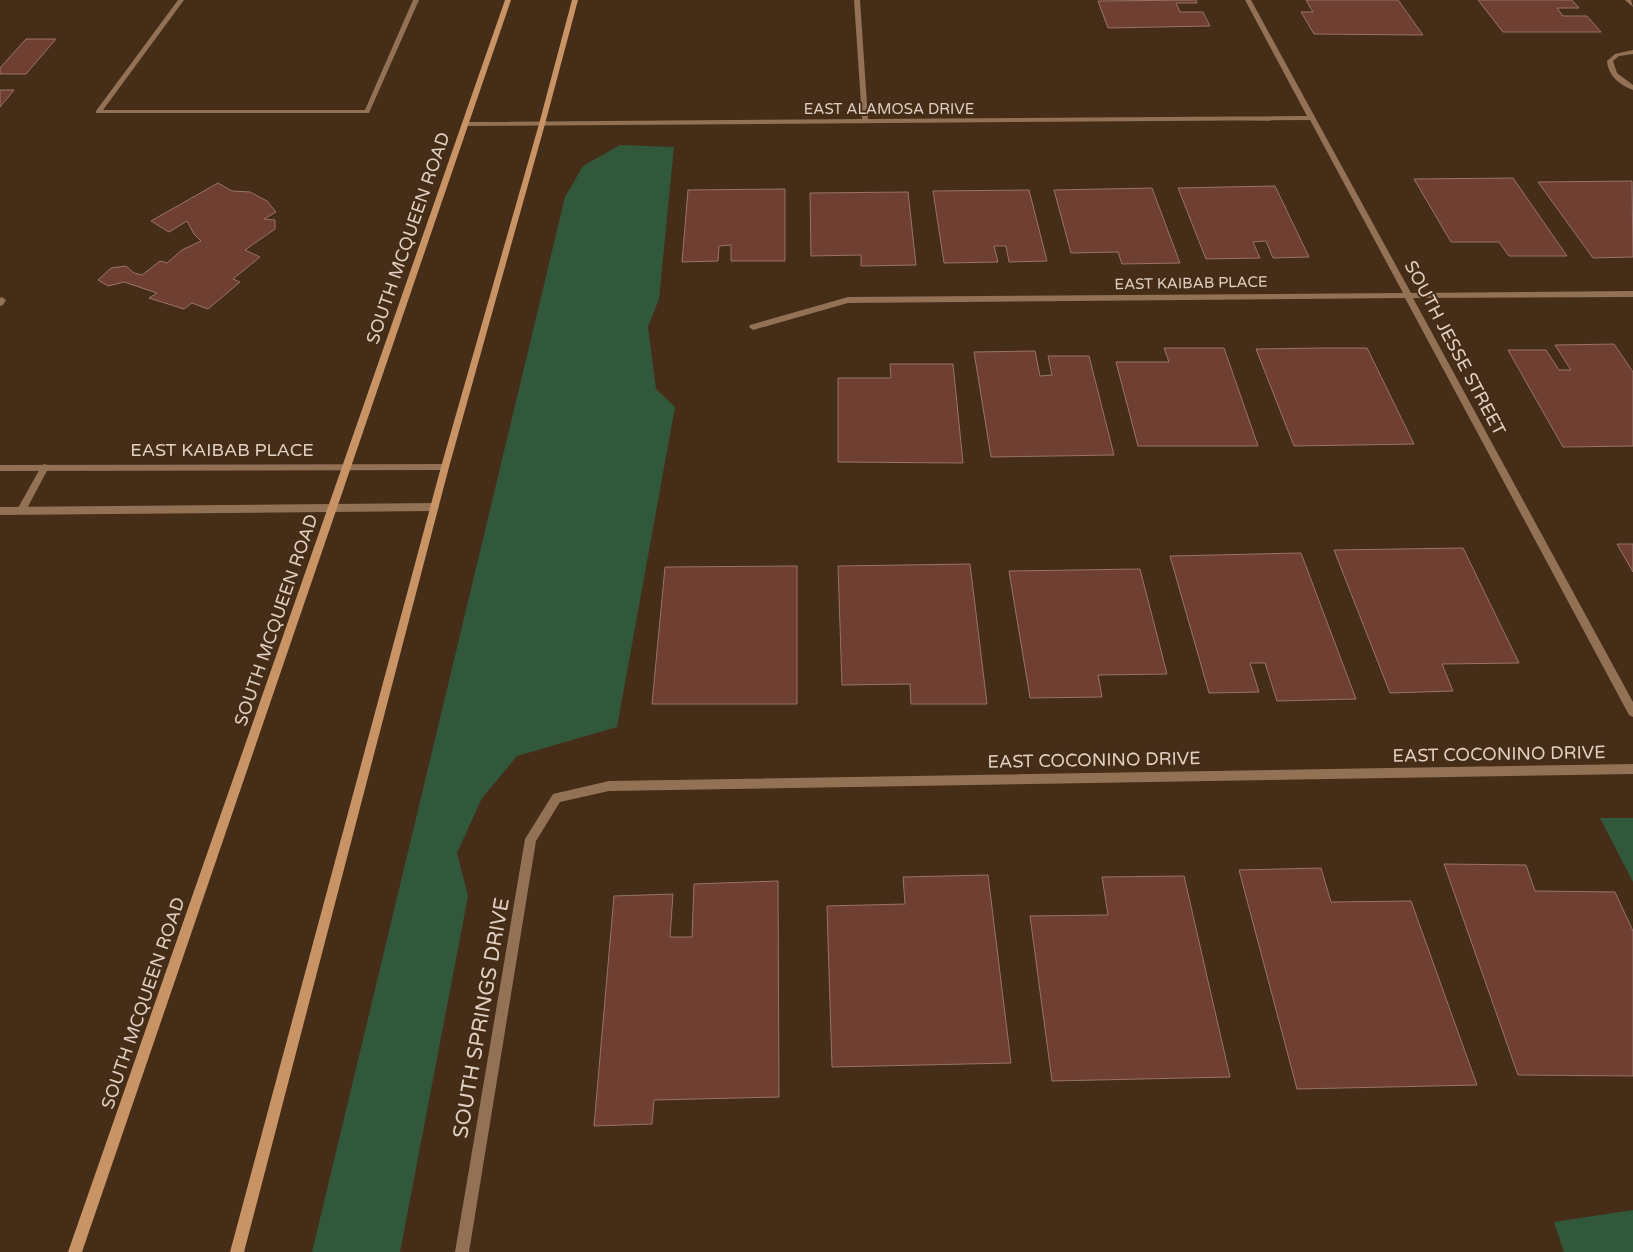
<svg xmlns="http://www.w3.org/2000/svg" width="1633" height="1252" font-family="'Varela Round',sans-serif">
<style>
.green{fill:#31583b}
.building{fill:#6f3f32;stroke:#997369}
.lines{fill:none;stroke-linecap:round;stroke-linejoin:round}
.lane{fill:#927155;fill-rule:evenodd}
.street{fill:#927155;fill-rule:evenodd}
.secondary{fill:#c89365;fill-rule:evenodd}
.labels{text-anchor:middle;stroke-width:4;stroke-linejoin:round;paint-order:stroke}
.far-street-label{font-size:15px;fill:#e0d0c3;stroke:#462d18}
.street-label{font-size:18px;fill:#e0d0c3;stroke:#462d18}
.near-street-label{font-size:21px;fill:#e0d0c3;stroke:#462d18}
</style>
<rect width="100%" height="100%" fill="#462d18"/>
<g class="green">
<polygon points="620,145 674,147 659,299 648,327 656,389 675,407 617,727 517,756 482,798 457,853 468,896 400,1252 312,1252 565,197 583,166"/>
<polygon points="1600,818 1633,818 1633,882"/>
<polygon points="1633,1210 1633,1252 1564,1252 1554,1222"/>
</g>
<g class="building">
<polygon points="1196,0 1197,3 1176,3 1180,12 1203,12 1210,26 1108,28 1098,1"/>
<polygon points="1306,0 1398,0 1423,35 1314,34 1301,12 1313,12"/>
<polygon points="1478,0 1572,0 1579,8 1557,8 1563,16 1587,16 1601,32 1503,32"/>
<polygon points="26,39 56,39 26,74 0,74 0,68"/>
<polygon points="0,90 14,90 0,107"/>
<polygon points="1513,178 1567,256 1509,256 1499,242 1451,242 1414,179"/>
<polygon points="1632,181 1633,257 1593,258 1538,182"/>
<polygon points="218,183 232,191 250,192 267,201 276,212 264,219 275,220 275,229 245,250 260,257 233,279 240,282 208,309 192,303 184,309 149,298 157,293 124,282 108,286 98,280 111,268 126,266 134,273 142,275 160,261 167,263 182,250 201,241 194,234 187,221 169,232 151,221"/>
<polygon points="1275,186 1309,257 1273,258 1266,241 1253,242 1260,258 1206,259 1178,188"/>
<polygon points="1152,188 1180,263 1122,264 1118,252 1071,253 1054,190"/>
<polygon points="785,189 785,261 731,261 731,245 719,246 718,261 682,262 688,190"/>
<polygon points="1029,190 1047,261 1009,262 1006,246 994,246 998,262 944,263 933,191"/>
<polygon points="908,192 916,265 861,266 861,255 811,256 810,193"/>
<polygon points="1614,344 1633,372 1633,446 1563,447 1508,350 1546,350 1559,370 1571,370 1555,345"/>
<polygon points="1164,348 1224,348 1258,446 1138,446 1116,362 1169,362"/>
<polygon points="1322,348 1367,348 1414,444 1294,446 1256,349"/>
<polygon points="1035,351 1040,376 1052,375 1048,356 1089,356 1114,455 991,457 974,352"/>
<polygon points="890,364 953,364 963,463 838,462 838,378 891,378"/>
<polygon points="1617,544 1633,544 1633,572"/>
<polygon points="1463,548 1519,663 1442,664 1453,691 1390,693 1334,550"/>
<polygon points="1301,553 1356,699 1277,701 1265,663 1250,663 1259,692 1209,693 1170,556"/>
<polygon points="970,564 987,704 911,704 910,684 842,685 838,566"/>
<polygon points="797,566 797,704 652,704 665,567"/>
<polygon points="1140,569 1167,674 1098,675 1102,697 1030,698 1009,571"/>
<polygon points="1444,864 1526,865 1535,891 1615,892 1633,931 1633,1076 1518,1075"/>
<polygon points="1321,868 1331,902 1411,901 1477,1085 1297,1089 1239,870"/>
<polygon points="988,875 1011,1063 832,1067 827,906 905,904 903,877"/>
<polygon points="1184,876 1230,1077 1052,1081 1030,916 1108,915 1102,877"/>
<polygon points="778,881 779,1097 654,1100 652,1124 594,1126 614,896 673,894 670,937 692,937 694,884"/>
</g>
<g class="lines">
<g class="lane">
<polygon points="178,0 184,0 103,110 365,110 413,0 419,0 369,113 96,113 96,111"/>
<polygon points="45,464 49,467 24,514 18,514 16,511 18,508 42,465"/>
</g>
<g class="street">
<polygon points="854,0 860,0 868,119 1307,116 1245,0 1251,0 1411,293 1633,291 1633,297 1413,298 1633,702 1633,717 1629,715 1405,298 848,303 753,330 749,327 750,325 848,297 1403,293 1310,120 465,126 462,124 465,122 862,119"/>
<polygon points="1625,0 1631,0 1633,7"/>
<path d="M1633,50v4l-14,2 -6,5 4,12 16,12v5c-13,-5 -25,-14 -26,-29l8,-7z"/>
<polygon points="2,297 6,300 3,305 0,306 0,298"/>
<polygon points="445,464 449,467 445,470 0,471 0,465"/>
<polygon points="434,503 439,507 434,511 0,515 0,507"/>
<polygon points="1633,764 1633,774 609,791 560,802 536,841 469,1252 455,1252 525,839 553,794 609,781"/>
</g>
<g class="secondary">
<polygon points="505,0 511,0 82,1252 68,1252"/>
<polygon points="572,0 578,0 545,124 449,467 244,1252 230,1252 441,467 539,124"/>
</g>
</g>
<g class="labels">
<g class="far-street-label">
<text x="889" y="114">EAST ALAMOSA DRIVE</text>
<text transform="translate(1191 283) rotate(-1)" y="5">EAST KAIBAB PLACE</text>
</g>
<g class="street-label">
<text transform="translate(408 238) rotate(-71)" y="6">SOUTH MCQUEEN ROAD</text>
<text transform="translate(1455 348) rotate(62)" y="6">SOUTH JESSE STREET</text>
<text x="222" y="456">EAST KAIBAB PLACE</text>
<text transform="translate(276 620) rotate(-71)" y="6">SOUTH MCQUEEN ROAD</text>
<text transform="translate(1499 754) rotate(-1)" y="6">EAST COCONINO DRIVE</text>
<text transform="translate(1094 760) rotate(-1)" y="6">EAST COCONINO DRIVE</text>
<text transform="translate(143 1003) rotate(-71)" y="6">SOUTH MCQUEEN ROAD</text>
</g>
<g class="near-street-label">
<text transform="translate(481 1018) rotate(-80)" y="7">SOUTH SPRINGS DRIVE</text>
</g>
</g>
</svg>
